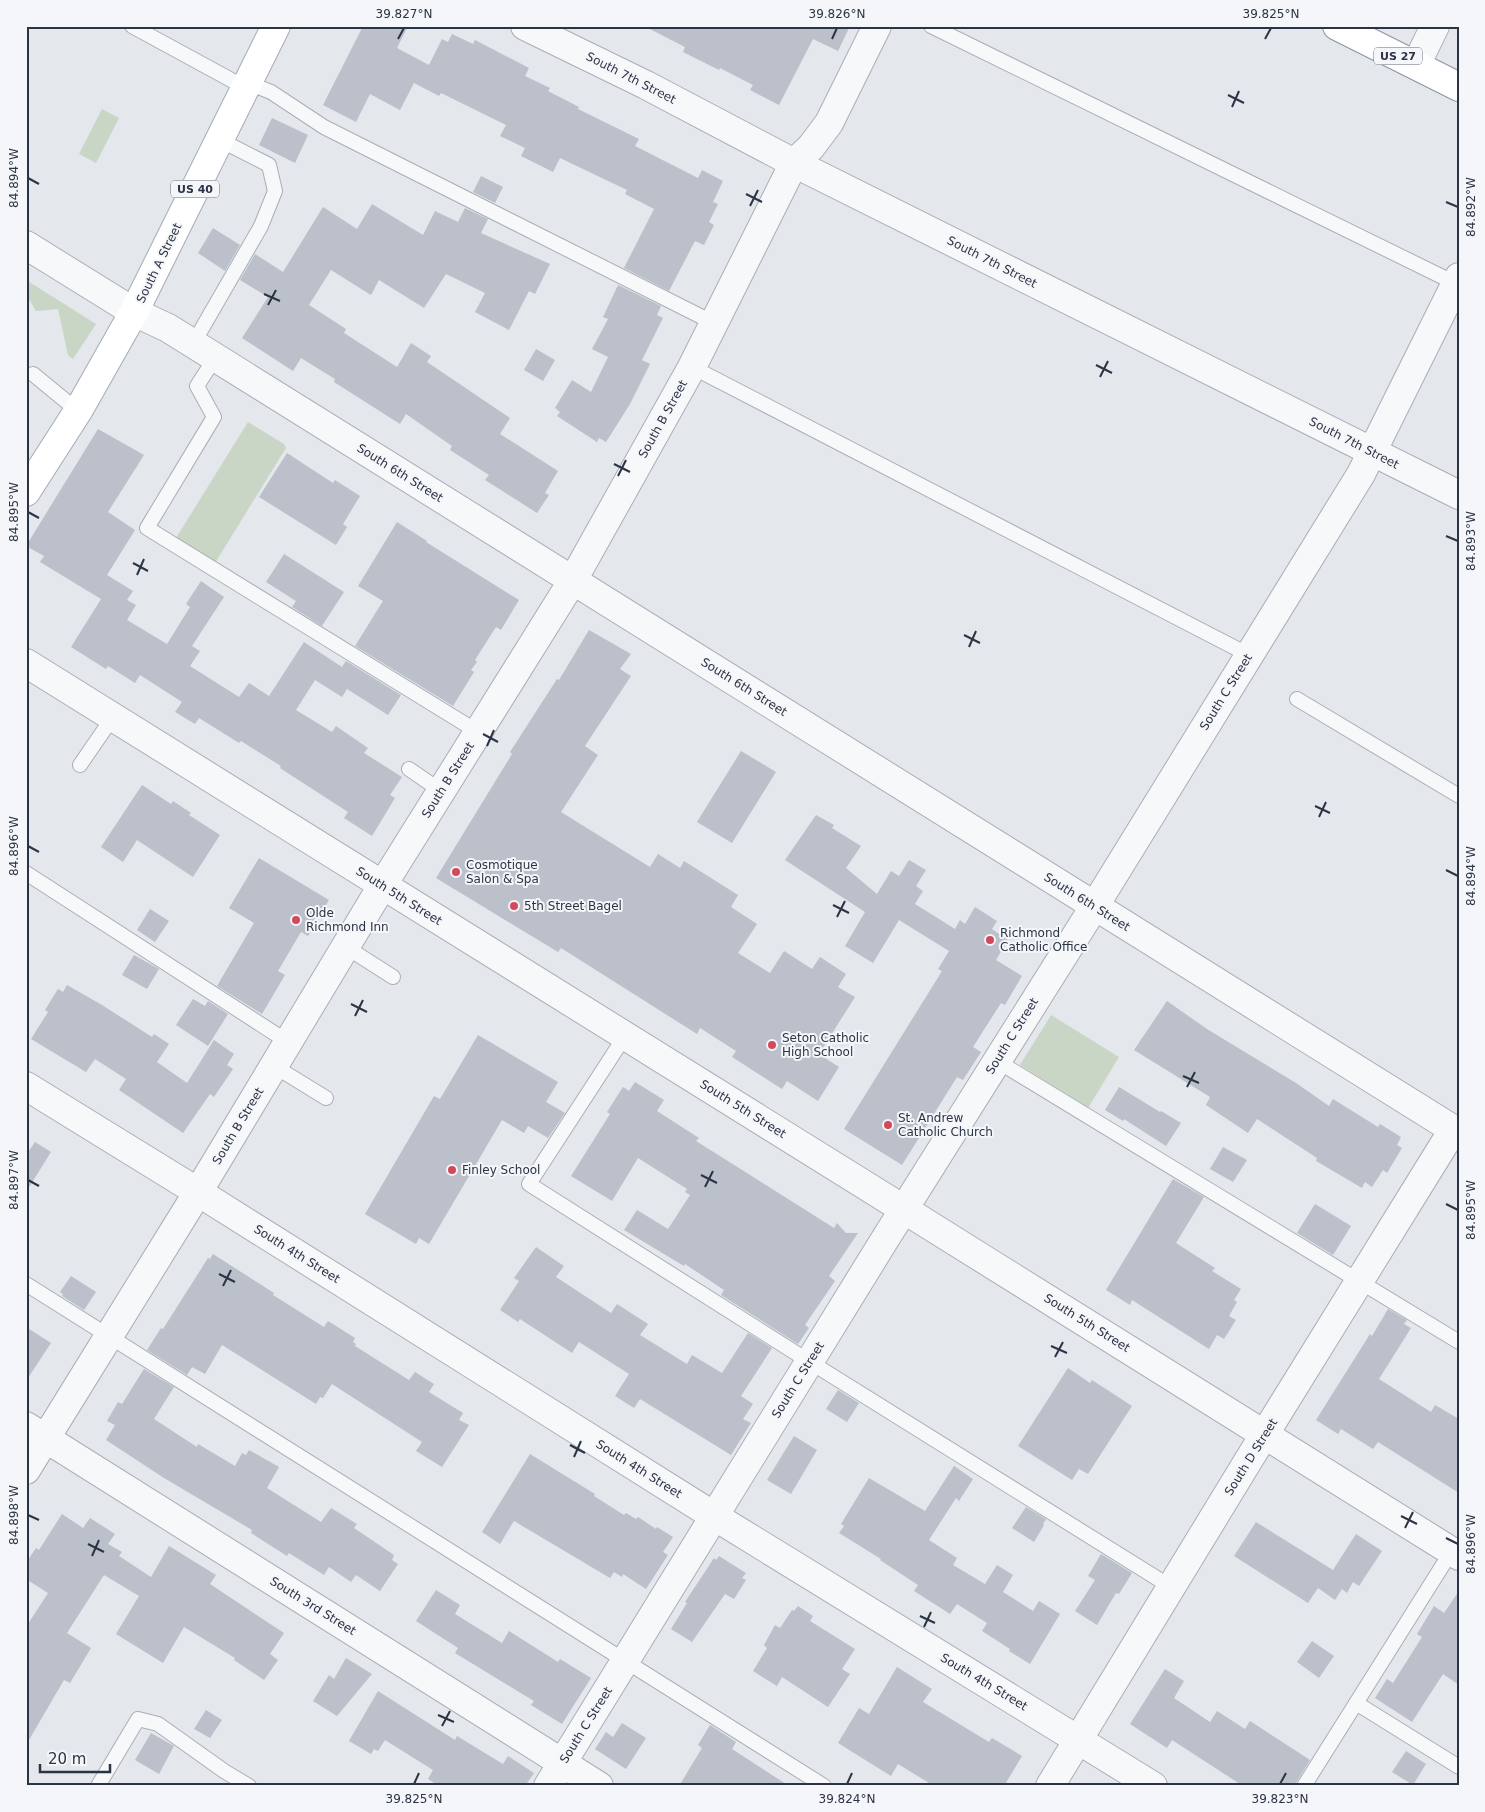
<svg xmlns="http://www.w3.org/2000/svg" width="1485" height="1812" font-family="'DejaVu Sans',sans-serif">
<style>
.green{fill:#c9d6c5}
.building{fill:#bbc0ca}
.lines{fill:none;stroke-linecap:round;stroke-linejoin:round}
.service-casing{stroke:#a9aeb7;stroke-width:16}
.minor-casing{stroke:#a9aeb7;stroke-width:30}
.primary-casing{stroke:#a3abb8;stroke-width:30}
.trunk-casing{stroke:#8b94a3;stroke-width:30}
.service{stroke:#f7f8fa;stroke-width:14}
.minor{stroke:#f7f8fa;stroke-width:28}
.primary{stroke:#fff;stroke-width:28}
.trunk{stroke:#fff;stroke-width:28}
.ticks{fill:none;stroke:#2b3445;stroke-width:2}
.poi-dot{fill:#d1495b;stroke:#f4f6f9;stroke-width:2}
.labels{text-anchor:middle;stroke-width:4;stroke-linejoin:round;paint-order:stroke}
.shield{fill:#f4f6f9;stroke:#676e7b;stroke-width:1}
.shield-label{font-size:11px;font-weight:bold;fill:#2b3445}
.street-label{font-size:12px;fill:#2b3445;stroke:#f4f6f9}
.poi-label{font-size:12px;fill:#2b3445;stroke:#f4f6f9;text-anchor:start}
.neatline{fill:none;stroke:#2b3445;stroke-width:2}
.ticks-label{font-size:12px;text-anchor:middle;fill:#2b3445}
</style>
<rect width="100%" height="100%" fill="#e4e7ec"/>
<g class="green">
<polygon points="102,109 119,118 96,163 79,154"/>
<polygon points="26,280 96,324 73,359 68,355 58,309 36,311 30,301 26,299"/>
<polygon points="248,422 284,444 286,448 215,563 176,538"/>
<polygon points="1051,1015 1119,1057 1088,1108 1020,1065"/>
</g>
<g class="building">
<polygon points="363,26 408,26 397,48 429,65 442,39 448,42 452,34 473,44 475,40 529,68 525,76 550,88 548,91 579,107 578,109 639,139 635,146 698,178 702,170 723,181 713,202 718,204 709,222 714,225 704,245 695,241 669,291 624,268 654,209 625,194 627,190 560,158 553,172 521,156 525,148 500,136 506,125 441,93 439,96 414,83 400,110 370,94 356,122 323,105"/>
<polygon points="644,26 850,26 838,51 813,39 779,105 750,90 753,85 720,68 719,70 683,52 685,47"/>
<polygon points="272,118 308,135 295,163 259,145"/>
<polygon points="481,176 503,187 495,203 473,192"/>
<polygon points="372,204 423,235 435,211 458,222 465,208 488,219 481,233 550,264 535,294 529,291 509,330 475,312 485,293 446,274 424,308 379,280 371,295 331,270 309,305 346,329 344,333 397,367 411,343 431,356 427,362 510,418 500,434 558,471 545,493 549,495 537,513 485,480 489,475 450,450 452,446 406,414 400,424 334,382 335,379 301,358 293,371 242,338 268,297 240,280 255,254 283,272 323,207 357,229"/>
<polygon points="213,228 240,245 225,271 198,253"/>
<polygon points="618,285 661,306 657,315 663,318 642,360 650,364 630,404 606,442 599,438 597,442 557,416 560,412 555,408 572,380 591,392 608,357 592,349 608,319 603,317"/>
<polygon points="536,349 555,360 543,381 524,370"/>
<polygon points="98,429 144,455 108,512 135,530 107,575 133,591 127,600 136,605 127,620 167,644 190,607 186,604 201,581 224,597 192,646 200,651 190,666 239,697 249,683 269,696 304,642 342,667 346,661 401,695 388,715 347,689 342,697 315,680 296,710 332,732 336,726 368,748 364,753 402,777 390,795 395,798 372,836 344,818 348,812 280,768 281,766 241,741 239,743 199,718 195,724 175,712 182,702 140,675 135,683 108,666 106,669 71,647 101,599 40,562 44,556 26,546"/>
<polygon points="287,453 333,483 335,480 360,496 343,524 347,527 336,545 259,497"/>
<polygon points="397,522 427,541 426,542 519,600 501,630 496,627 475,660 477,662 471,670 474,672 453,706 355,646 383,601 358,586"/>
<polygon points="284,554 344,592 322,626 292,607 296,601 266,582"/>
<polygon points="589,630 631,654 620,669 631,676 585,746 598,755 561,812 650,867 658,854 680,868 684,861 738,895 731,907 757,924 738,953 770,973 784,951 812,969 820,957 846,974 838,987 855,997 819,1054 839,1067 818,1101 787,1081 782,1089 732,1057 736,1051 700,1028 697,1034 561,948 558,952 436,878 512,754 510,752 557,679 559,680"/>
<polygon points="741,751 776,772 732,843 697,822"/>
<polygon points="142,785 171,804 173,801 191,813 189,815 220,835 193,877 137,840 123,862 101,847"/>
<polygon points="816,815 834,825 832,828 861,846 846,868 877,894 891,871 899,876 909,860 926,870 916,886 923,891 915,904 955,929 960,920 965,924 975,907 997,921 992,929 1008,940 996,960 1022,976 1005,1005 1001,1003 973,1047 981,1052 963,1080 957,1077 902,1165 844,1129 942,971 938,969 949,951 899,920 873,963 845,946 865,912 785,860"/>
<polygon points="259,858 329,900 308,936 301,932 278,971 285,975 262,1014 217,986 254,923 229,908"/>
<polygon points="150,909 169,921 155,942 137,930"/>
<polygon points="134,955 159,969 147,989 122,975"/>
<polygon points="67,985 102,1005 152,1037 154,1034 169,1044 157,1062 187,1083 214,1040 234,1054 227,1065 233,1069 214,1097 210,1094 183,1133 119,1090 126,1079 95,1059 86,1072 31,1039 48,1012 45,1010 58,989 63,992"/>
<polygon points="193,999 205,1006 208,1001 228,1014 208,1046 176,1025"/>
<polygon points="1167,1001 1207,1029 1296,1083 1329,1106 1333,1099 1378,1127 1380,1124 1401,1137 1397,1145 1402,1148 1387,1173 1383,1170 1372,1187 1365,1182 1362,1188 1316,1161 1317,1158 1257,1119 1248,1133 1206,1105 1210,1097 1134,1050"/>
<polygon points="478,1035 558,1082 546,1102 565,1113 548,1138 528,1126 524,1133 502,1120 429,1244 419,1238 416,1244 365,1214 434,1096 440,1099"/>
<polygon points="635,1082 664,1100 657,1111 699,1138 696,1141 834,1228 837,1223 846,1233 858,1233 829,1276 835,1281 805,1325 809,1328 798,1344 721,1295 724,1290 685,1264 684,1266 624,1230 637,1210 668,1229 690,1195 685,1192 687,1189 638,1158 612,1201 571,1176 610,1114 607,1112 623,1087 629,1091"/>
<polygon points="1119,1087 1160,1112 1161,1111 1181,1123 1166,1146 1124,1119 1123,1121 1105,1110"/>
<polygon points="35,1142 51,1152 26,1192 26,1155"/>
<polygon points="1223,1147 1247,1160 1233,1182 1210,1169"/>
<polygon points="1173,1179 1204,1197 1176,1243 1215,1268 1212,1271 1241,1289 1234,1300 1237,1302 1229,1316 1236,1320 1224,1339 1217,1335 1209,1349 1132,1300 1130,1305 1106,1290"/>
<polygon points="1315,1204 1351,1226 1333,1255 1297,1233"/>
<polygon points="536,1247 564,1266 556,1277 611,1313 617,1304 648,1324 640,1335 687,1364 692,1355 722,1373 748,1333 772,1348 741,1396 753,1404 743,1419 751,1423 731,1455 640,1399 634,1408 615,1396 629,1374 579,1342 572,1353 520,1319 518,1322 500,1310 519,1281 514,1278"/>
<polygon points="213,1254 274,1293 273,1295 324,1327 328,1321 355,1338 353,1342 356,1344 355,1346 409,1380 415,1372 434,1384 429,1392 463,1413 459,1420 469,1425 442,1467 416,1451 422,1442 332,1384 323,1398 320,1397 316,1404 222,1345 205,1374 192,1367 187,1375 147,1350 161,1328 163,1329 208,1258 210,1259"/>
<polygon points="71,1276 96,1292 84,1310 62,1296 63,1294 60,1292"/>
<polygon points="1388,1309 1407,1320 1404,1324 1411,1328 1379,1379 1431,1412 1435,1405 1459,1419 1459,1493 1378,1442 1373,1449 1341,1429 1338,1434 1316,1420 1370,1334 1372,1336"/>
<polygon points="26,1327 51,1343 26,1381"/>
<polygon points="1068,1368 1090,1383 1092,1380 1132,1406 1088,1474 1079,1469 1072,1480 1018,1446"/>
<polygon points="144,1369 174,1387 154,1419 197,1447 198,1444 235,1466 242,1453 246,1455 249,1450 279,1467 267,1488 321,1522 331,1508 357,1524 354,1528 394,1555 392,1560 398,1564 380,1591 356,1575 351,1582 329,1567 324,1575 289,1553 287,1556 251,1533 252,1530 164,1478 106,1440 115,1425 107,1421 118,1402 122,1404"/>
<polygon points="838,1390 859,1403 847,1422 826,1409"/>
<polygon points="794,1436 817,1450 791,1494 767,1480"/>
<polygon points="530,1454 595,1494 594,1496 624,1515 626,1513 636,1519 638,1517 656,1529 657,1527 673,1537 663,1552 668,1555 646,1589 623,1574 622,1577 614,1572 610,1578 514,1521 500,1544 482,1532"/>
<polygon points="954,1466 973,1479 959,1501 956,1498 929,1540 957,1558 953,1565 985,1584 997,1565 1013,1575 1003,1592 1033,1611 1039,1601 1060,1614 1030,1664 1009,1651 1010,1649 982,1631 987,1623 957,1604 950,1614 914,1591 918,1585 880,1560 881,1559 839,1533 844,1526 841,1524 869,1478 925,1511"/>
<polygon points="1026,1507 1046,1519 1043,1524 1044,1525 1034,1542 1012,1528"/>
<polygon points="62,1514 83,1528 90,1518 115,1534 108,1544 122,1552 119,1556 151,1577 169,1546 216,1575 210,1584 284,1633 270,1654 278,1660 264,1680 234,1660 235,1658 184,1627 163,1663 116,1634 139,1596 104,1575 67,1633 91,1648 70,1683 64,1680 26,1745 26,1627 48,1593 26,1579 26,1563 36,1548 39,1550"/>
<polygon points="1256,1522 1333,1570 1356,1534 1382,1551 1359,1586 1353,1582 1347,1593 1342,1589 1335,1600 1318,1588 1308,1603 1234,1556"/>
<polygon points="1101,1554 1132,1573 1119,1594 1116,1593 1097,1625 1075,1611 1095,1580 1088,1576"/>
<polygon points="719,1556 746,1573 742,1578 746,1580 734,1599 725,1594 692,1642 671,1629 687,1603 685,1602 714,1558 716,1560"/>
<polygon points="436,1590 460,1605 455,1614 502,1643 509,1631 558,1662 560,1659 591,1678 562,1724 531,1705 534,1701 455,1653 458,1648 416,1621"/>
<polygon points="1459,1591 1459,1685 1443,1674 1412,1722 1375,1698 1387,1679 1393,1683 1422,1637 1417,1634 1434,1606 1444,1613"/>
<polygon points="798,1606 813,1616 810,1621 855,1649 842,1669 850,1674 828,1707 782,1677 777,1686 753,1671 767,1648 764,1645 775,1625 780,1628 792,1610 794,1611"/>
<polygon points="1312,1641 1334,1656 1319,1678 1297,1662"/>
<polygon points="346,1658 372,1674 337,1716 313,1701 329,1675 334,1679"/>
<polygon points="897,1667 932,1689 923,1702 989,1742 992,1738 1022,1756 1004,1786 934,1786 898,1764 891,1776 838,1743 859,1708 869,1714"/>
<polygon points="1165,1669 1184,1681 1174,1698 1210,1722 1217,1711 1245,1729 1250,1721 1310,1760 1294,1786 1243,1786 1172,1740 1167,1748 1130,1724"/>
<polygon points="378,1691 455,1740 457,1736 503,1764 508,1756 534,1773 525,1786 439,1786 428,1779 433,1770 385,1740 378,1751 374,1749 371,1754 349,1741"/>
<polygon points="206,1710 222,1720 210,1738 194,1729"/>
<polygon points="622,1723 646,1738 626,1769 595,1749 606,1732 613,1737"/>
<polygon points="710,1725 736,1742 732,1749 789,1786 679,1786 702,1748 698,1745"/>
<polygon points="151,1733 174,1746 159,1774 135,1760"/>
<polygon points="1406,1751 1426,1764 1413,1785 1392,1772"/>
</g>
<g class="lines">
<defs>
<g id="service">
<polyline points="132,26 246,88"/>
<polyline points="931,26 1459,285"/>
<polyline points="248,83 271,92 324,127 714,323"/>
<polyline points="193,344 261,226 275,191 269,165 220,140"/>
<polyline points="215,358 197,386 214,417 147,528 478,732"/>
<polyline points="692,367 1249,655"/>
<polyline points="33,374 78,411"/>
<polyline points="1297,699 1459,796"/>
<polyline points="80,765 113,717"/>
<polyline points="409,769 441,791"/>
<polyline points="26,873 288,1042"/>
<polyline points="346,947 393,977"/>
<polyline points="625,1036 529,1184 810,1362 1171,1587"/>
<polyline points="997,1061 1459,1342"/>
<polyline points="274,1066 326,1098"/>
<polyline points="26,1284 824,1786"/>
<polyline points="1356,1703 1459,1767"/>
<polyline points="98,1786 138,1719 158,1724 224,1771 249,1786"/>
<polyline points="1304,1786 1451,1552"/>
</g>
<g id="minor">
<polyline points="525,26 646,85 794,163 1459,495"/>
<polyline points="1416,65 1435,26"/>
<polyline points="26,245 134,312 168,328 1459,1133"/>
<polyline points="26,663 921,1220 1459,1556"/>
<polyline points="26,1086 198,1192 714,1516 1153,1786"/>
<polyline points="26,1426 599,1786"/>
<polyline points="26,1470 198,1192 382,886 573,580 692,367 794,163 811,147 829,123 877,26"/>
<polyline points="548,1786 882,1244 1094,907 1361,474 1459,277"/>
<polyline points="1050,1786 1248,1461 1453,1130"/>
</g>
<polyline id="primary" points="26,492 78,411 134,312 276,26"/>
<polyline id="trunk" points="1337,26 1459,87"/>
</defs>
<use href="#service" class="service-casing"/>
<use href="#minor" class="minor-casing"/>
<use href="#primary" class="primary-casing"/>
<use href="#trunk" class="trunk-casing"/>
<use href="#service" class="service"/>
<use href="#minor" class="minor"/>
<use href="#primary" class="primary"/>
<use href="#trunk" class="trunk"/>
</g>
<path class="ticks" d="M398,39l6,-11M832,39l5,-11M1265,39l6,-11M1228,95l16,8M1232,107l7,-16M28,178l11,6M746,194l16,8M1446,202l12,5M750,206l8,-16M264,294l16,7M268,305l8,-15M1096,365l16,8M1100,377l8,-16M614,464l16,8M618,476l8,-16M28,512l11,6M1446,536l12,5M133,563l15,8M137,575l7,-16M964,635l16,8M969,647l7,-16M483,734l15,8M487,746l7,-16M1315,806l15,7M1319,817l7,-15M28,846l11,6M1446,870l12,6M833,905l16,8M837,917l8,-16M351,1004l16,8M355,1016l8,-16M1183,1076l16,7M1187,1087l8,-15M701,1175l16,8M28,1180l11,6M705,1187l8,-16M1446,1204l12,6M219,1274l16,8M223,1286l8,-16M1051,1346l16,7M1055,1357l8,-15M570,1445l15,8M574,1457l7,-16M28,1515l11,5M1401,1516l16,8M1405,1528l8,-16M1446,1538l12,6M88,1544l16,8M92,1556l7,-16M920,1616l15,7M924,1627l7,-15M438,1715l16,7M442,1726l8,-15M414,1784l5,-11M847,1784l5,-11M1280,1784l6,-11"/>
<g class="poi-dot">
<circle cx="456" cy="872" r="5"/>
<circle cx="514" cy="906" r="5"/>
<circle cx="296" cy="920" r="5"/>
<circle cx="990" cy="940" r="5"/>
<circle cx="772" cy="1045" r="5"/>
<circle cx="888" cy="1125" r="5"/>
<circle cx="452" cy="1170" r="5"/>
</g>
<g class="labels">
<g class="shield">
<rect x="1374" y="47.5" width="48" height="17" rx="4"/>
<rect x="171" y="180.5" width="48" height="17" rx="4"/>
</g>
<g class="shield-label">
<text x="1398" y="60">US 27</text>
<text x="195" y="193">US 40</text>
</g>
<g class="street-label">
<text transform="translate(631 78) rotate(27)" y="4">South 7th Street</text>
<text transform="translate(992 262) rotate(27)" y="4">South 7th Street</text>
<text transform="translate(159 263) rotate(-64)" y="4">South A Street</text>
<text transform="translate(663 419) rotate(-61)" y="4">South B Street</text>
<text transform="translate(1354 443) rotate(27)" y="4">South 7th Street</text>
<text transform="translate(400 473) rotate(32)" y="4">South 6th Street</text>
<text transform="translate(744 687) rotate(32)" y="4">South 6th Street</text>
<text transform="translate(1226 692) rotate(-58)" y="4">South C Street</text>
<text transform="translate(448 780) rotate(-58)" y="4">South B Street</text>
<text transform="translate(399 896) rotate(32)" y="4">South 5th Street</text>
<text transform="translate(1087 902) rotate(32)" y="4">South 6th Street</text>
<text transform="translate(1012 1036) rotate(-58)" y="4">South C Street</text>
<text transform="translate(743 1109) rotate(32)" y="4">South 5th Street</text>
<text transform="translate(238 1126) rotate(-59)" y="4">South B Street</text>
<text transform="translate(297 1254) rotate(32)" y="4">South 4th Street</text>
<text transform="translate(1087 1323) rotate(32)" y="4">South 5th Street</text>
<text transform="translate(798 1380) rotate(-58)" y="4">South C Street</text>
<text transform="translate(1251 1457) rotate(-58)" y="4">South D Street</text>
<text transform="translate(639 1469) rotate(32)" y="4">South 4th Street</text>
<text transform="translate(313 1606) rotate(32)" y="4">South 3rd Street</text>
<text transform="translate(984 1682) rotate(31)" y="4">South 4th Street</text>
<text transform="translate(586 1725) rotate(-58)" y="4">South C Street</text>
</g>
<g class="poi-label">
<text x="466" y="869">Cosmotique<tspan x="466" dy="14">Salon &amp; Spa</tspan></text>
<text x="524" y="910">5th Street Bagel</text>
<text x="306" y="917">Olde<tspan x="306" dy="14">Richmond Inn</tspan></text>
<text x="1000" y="937">Richmond<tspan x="1000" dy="14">Catholic Office</tspan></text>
<text x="782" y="1042">Seton Catholic<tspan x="782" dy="14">High School</tspan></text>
<text x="898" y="1122">St. Andrew<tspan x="898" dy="14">Catholic Church</tspan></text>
<text x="462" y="1174">Finley School</text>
</g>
</g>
<rect width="1485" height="1812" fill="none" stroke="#f4f6f9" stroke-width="55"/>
<path d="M40 1764v8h70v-8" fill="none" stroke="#2b3445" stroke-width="2.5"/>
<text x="48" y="1764" font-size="15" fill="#2b3445" stroke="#f4f6f9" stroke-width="4" paint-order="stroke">20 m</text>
<rect x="28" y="28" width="1430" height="1756" class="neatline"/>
<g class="ticks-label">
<text x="404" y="18">39.827°N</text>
<text x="837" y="18">39.826°N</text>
<text x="1271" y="18">39.825°N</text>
<text transform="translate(14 178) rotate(-90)" y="4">84.894°W</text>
<text transform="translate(1471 207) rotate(-90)" y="4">84.892°W</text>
<text transform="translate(14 512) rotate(-90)" y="4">84.895°W</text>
<text transform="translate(1471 541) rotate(-90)" y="4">84.893°W</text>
<text transform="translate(14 846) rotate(-90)" y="4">84.896°W</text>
<text transform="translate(1471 876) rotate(-90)" y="4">84.894°W</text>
<text transform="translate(14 1180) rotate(-90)" y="4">84.897°W</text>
<text transform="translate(1471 1210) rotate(-90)" y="4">84.895°W</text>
<text transform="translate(14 1515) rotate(-90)" y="4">84.898°W</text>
<text transform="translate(1471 1544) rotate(-90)" y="4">84.896°W</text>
<text x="414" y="1803">39.825°N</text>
<text x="847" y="1803">39.824°N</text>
<text x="1280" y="1803">39.823°N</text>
</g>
</svg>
